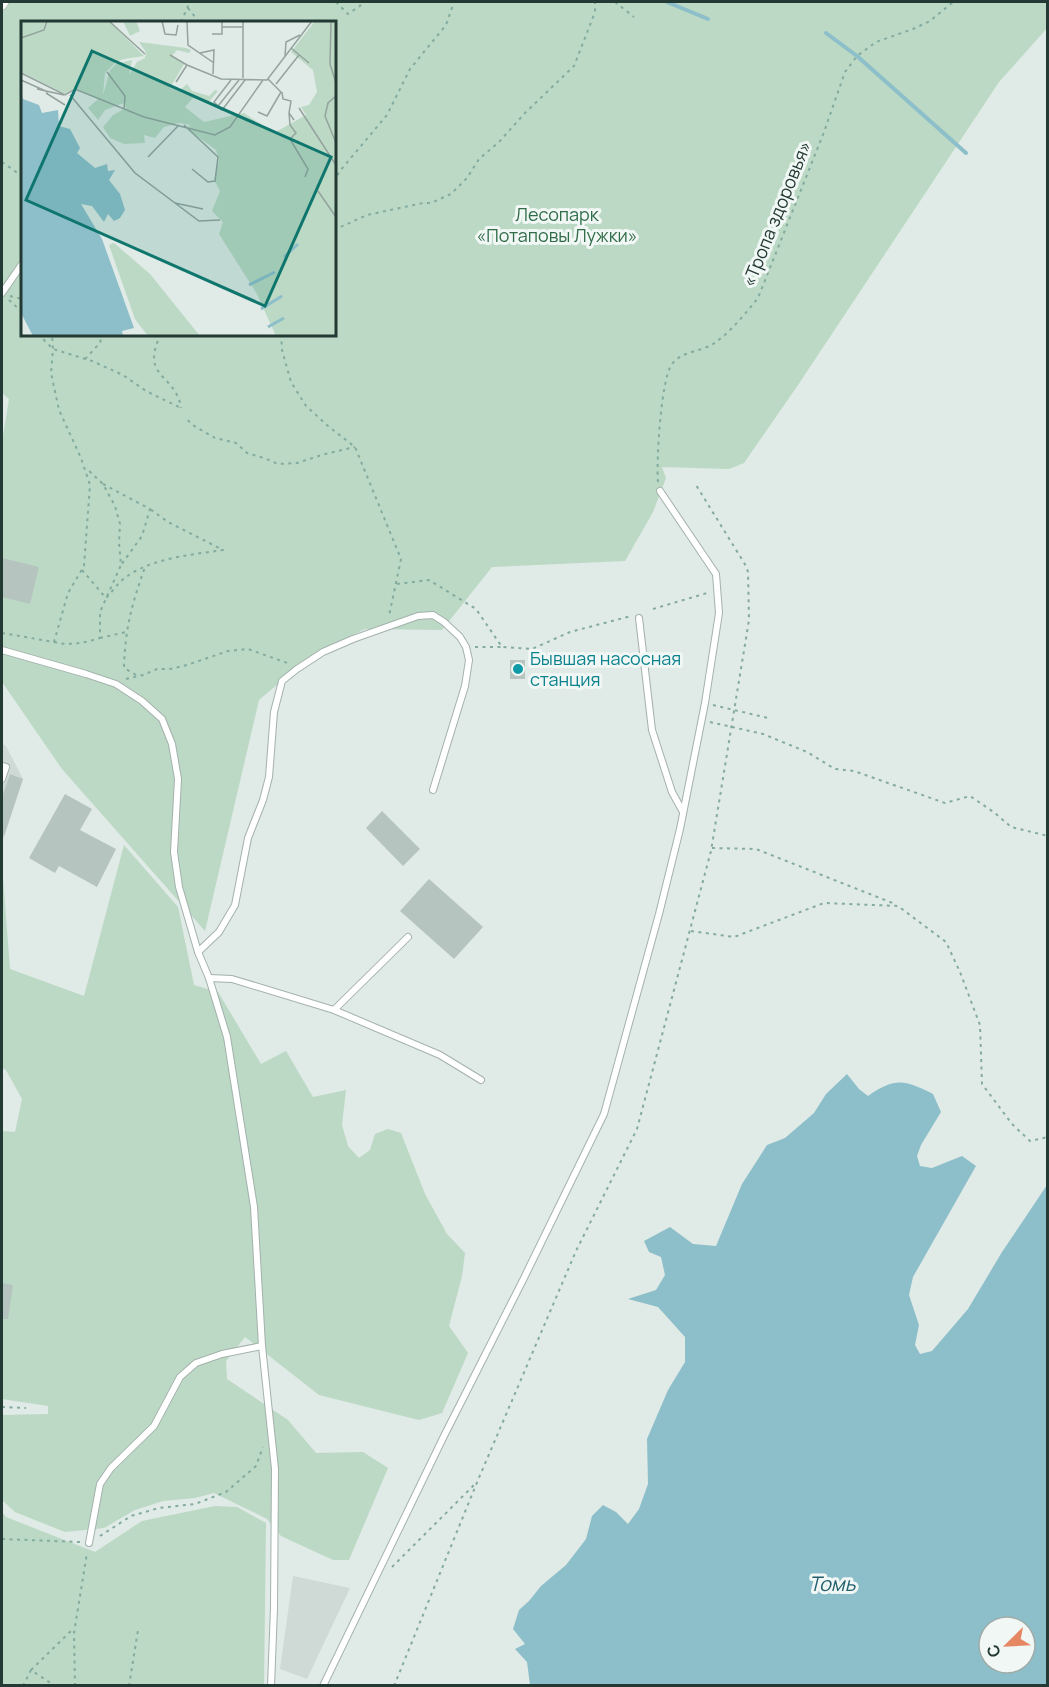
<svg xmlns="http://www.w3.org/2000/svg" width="1049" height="1687" font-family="Manrope,sans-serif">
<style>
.built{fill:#cfd9d5}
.green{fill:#bbd9c4;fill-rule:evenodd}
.water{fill:#8dbfca;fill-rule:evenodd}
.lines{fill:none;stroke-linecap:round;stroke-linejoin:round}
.stream{stroke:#8dbfca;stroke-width:4}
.building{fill:#b6c4bf}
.service-casing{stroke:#a4b1ad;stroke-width:8}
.pedestrian-casing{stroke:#a4b1ad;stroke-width:10}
.path{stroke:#84ab9f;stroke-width:2;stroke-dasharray:3 4.5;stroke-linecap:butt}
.service{stroke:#fff;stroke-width:6}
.pedestrian{stroke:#fff;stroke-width:9}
.culture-dot{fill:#0f9aa8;stroke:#f1f7f4;stroke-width:2}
.labels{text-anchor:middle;stroke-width:6;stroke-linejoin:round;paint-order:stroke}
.street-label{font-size:18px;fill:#233933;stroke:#f1f7f4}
.park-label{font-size:18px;fill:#316c49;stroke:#f1f7f4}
.culture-label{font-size:18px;fill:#0d838f;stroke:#f1f7f4;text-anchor:start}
.water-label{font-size:20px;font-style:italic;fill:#23606f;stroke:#f1f7f4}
.inset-river{fill:none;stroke:#8dbfca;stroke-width:3}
.inset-road{fill:none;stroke:#94a39e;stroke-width:1.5}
.view{fill:#0f766e;fill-opacity:0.15;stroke:#0f766e;stroke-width:3}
.inset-edge{fill:none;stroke:#233933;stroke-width:3}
</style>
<rect width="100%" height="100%" fill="#e0eae6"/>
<g class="built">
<polygon points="2,744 6,746 23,779 2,843"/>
<polygon points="293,1576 350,1588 307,1679 280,1669"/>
</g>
<g class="green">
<path d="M2,2h1045l1,25 -49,55 -199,300 -56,81 -15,6 -67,-2 4,11 -13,34 -28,49 -133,6 -50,63 -77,-1 -53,26 -53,45 -54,231 -143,-162 -60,-87v-240l7,-43 -7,-6zM22,22h312v312h-312z"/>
<polygon points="124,845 178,907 194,985 218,992 261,1064 286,1051 313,1097 346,1090 342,1125 348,1146 359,1158 370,1150 375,1134 388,1129 401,1133 425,1194 447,1234 465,1253 462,1276 449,1326 468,1353 442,1413 419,1420 319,1395 245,1337 226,1361 227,1379 288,1420 316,1453 363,1452 388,1468 349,1560 333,1560 281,1536 267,1519 214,1493 195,1498 163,1501 135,1510 104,1528 65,1532 15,1512 2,1500 2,1415 48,1414 48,1406 2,1399 2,1131 15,1132 22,1099 6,1070 2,1068 2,865 10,969 84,996"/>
<polygon points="215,1506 237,1507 266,1523 264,1685 2,1685 2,1512 6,1517 95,1552 142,1521"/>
</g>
<path class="water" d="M847,1074l12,15 9,7c28,-19 36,-16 65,-2l8,18 -20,33 -4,11 3,10 12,2 30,-12 14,10 -63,111 -4,18 10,30 -4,20 5,9 12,-3 36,-42 34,-57 45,-67v500h-517l-3,-23 -12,-13 10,-5 -12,-15 6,-19 10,-9 12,-15 25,-21 20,-26 6,-23 11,-11 13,7 12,12 11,-15 9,-25 -1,-45 21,-49 17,-28v-25l-27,-30 -30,-8 28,-9 9,-15 -4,-18 -12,-5 -5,-11 26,-14 23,17 23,2 26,-62 25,-39 18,-7 29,-25 12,-19zM989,1627h36v36h-36z"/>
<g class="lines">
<g class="stream">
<polyline points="667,2 708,19"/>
<polyline points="826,33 857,56 966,153"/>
</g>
</g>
<g class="building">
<polygon points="2,558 39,567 30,604 2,597"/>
<rect x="510" y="660" width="15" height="19"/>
<polygon points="10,774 23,779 4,836 2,836 2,797"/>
<polygon points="65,794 92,809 80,830 116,849 97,887 59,866 55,873 29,858"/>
<polygon points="382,811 420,849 403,866 366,828"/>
<polygon points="429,879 483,927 454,959 400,911"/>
<polygon points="2,1283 13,1285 8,1319 2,1319"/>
</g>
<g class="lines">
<defs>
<g id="service">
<polyline points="2,293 22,264"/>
<polyline points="639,618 652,730 672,792 683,812"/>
<polyline points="2,650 86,674 116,684 142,701 162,719 172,744 178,779 174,852 179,887 198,952 209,978 227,1037 254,1207 262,1346 275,1469 274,1608 271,1686"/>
<polyline points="2,766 6,767 2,779"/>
<polyline points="198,952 219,932 235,905 248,838 263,800 269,777 274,712 282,681 297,669 323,652 353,639 418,616 433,615 444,622 460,637 466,647 469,660 465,686 433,790"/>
<polyline points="209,978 232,979 334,1010 440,1055 481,1080"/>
<polyline points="334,1010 408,937"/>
<polyline points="89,1543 100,1484 111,1468 154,1426 180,1377 196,1363 222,1354 262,1346"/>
<polyline points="323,1686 444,1436 523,1280 604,1114 659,914 680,829 705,703 719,613 716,574 660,491"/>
</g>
<polyline id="pedestrian" points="2,5 4,2"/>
</defs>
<use href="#service" class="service-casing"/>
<use href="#pedestrian" class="pedestrian-casing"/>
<g class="path">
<polyline points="336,2 348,14 360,6 362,2"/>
<polyline points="615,2 634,17"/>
<polyline points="188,8 199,22"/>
<polyline points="181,22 190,2"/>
<polyline points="2,162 22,176"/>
<polyline points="334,182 339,172 387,115 410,69 446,25 454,2"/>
<polyline points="334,230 367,215 423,203 431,203 451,194 467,178 479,159 499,142 525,113 574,66 595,12 595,2"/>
<polyline points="10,296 22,299"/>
<polyline points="9,300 22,312"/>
<polyline points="38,334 53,349 92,361 123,375 146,391 181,408"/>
<path d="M161,334c-22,45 15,39 20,74"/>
<polyline points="281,334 282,350 291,382 306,406 328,426 355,447 401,559 389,616"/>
<polyline points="85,359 100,343 102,334"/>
<polyline points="188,420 191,424 215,438 236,443 247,453 264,458 278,464 297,463 325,454 355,447"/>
<path d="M658,482c-2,-19 3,-104 14,-118 10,-13 28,-12 41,-20 18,-12 32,-30 45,-46l66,-166 21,-60 12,-16 19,-14 37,-13 17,-8 23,-19"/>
<polyline points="103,484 150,509 142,536 121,565"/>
<path d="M82,570l24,28c5,-5 10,-12 15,-17 27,-23 69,-26 102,-31l-55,-28 -18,-13"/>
<polyline points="397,584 429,580 476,609 502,647 532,649 570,632 631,616"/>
<polyline points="653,609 707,593"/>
<polyline points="2,633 54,642 68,593 84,566 90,485 81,458 59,410 51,373 53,349 52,334"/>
<polyline points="100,638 126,632"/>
<path d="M54,642c16,4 30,1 46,-4v-26l21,-47 -2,-22 1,-19 -5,-18 -12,-22 -17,-16"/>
<polyline points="475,647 502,647"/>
<path d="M136,675l-12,-7c1,-40 8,-64 21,-101"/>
<polyline points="126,679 143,675 157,669 170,669 187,665 228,651 248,649 290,664"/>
<polyline points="713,705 768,718"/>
<polyline points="710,722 763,734 807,752 835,769 854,771 945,803 970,796 995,813 1011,827 1048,836"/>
<polyline points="712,848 756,849 895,904"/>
<polyline points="691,931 734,937 824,903 898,906 946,942 960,972 980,1025 982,1084 1012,1124 1030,1141 1048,1137"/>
<polyline points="2,1407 26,1408"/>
<polyline points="100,1536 131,1516 159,1508 195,1504 226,1492 256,1466 263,1447"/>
<polyline points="2,1539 80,1542"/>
<polyline points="392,1567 477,1482"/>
<polyline points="31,1670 74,1628"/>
<polyline points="23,1686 31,1670 55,1686"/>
<polyline points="75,1686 74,1633 87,1553"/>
<polyline points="129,1686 138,1630"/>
<polyline points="394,1686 478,1480 576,1251 637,1129 711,851 749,620 748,572 746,566 696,485"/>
</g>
<use href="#service" class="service"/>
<use href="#pedestrian" class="pedestrian"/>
</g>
<circle class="culture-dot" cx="518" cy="669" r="6"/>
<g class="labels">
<g class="street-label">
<text transform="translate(777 214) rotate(-68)" y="6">«Тропа здоровья»</text>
</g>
<g class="park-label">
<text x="557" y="221">Лесопарк<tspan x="557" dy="21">«Потаповы Лужки»</tspan></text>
</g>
<g class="culture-label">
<text x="530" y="665">Бывшая насосная<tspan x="530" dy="21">станция</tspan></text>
</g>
<g class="water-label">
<text x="832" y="1591">Томь</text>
</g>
</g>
<g transform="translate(21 21)">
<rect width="315" height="315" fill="#e0eae6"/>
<path d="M0,0h88l35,35 -20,3 -8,3 -11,11 -2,22 7,-25 6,-6 16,-4 -3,15 8,-13 8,-4 1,-6 -7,-10 47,6 5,2 -2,3 -12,-3 -5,6 12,8 -14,24 9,3 8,-7 5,7 17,5 6,-6 3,1 -10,12 -15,-5 -8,9 19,15 40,-9 30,20 32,-18 -5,-8 8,-2 8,-13 -4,-22 -22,-18 24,-31h21v315h-60l-19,-42 -38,-60 4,-12 -11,-11 8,-20 -6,-11 5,-20 -3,-10 -30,-22 5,-3 -12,-2 -15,4 -9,11 -11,-3 1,8 -21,1 -14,-6 -7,-11 10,-12 13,-7 -2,-5 -19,7 -7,10 -10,-12 10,-9 -23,-11 -10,6 -44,-22zM102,0h13l4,10 -10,5zM93,222l36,31 50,62h-52l-13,-17 -26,-74z" fill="#bbd9c4"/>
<path d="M0,71l2,7 16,6 3,8 16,-3 1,16 11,3 10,19 -3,5 18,15 12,-4 1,7 7,-1 -6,10 11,14 5,16 -5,8 -6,3 -6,-7 -4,8 -12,-16 -11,-2 21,35 32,89 -12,3 1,5h-90l-12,-23z" fill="#8dbfca"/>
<path class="inset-river" d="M263,236l14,-13M228,264l26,-13M240,288l21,-13M247,306l16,-9"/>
<path class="inset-road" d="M88,0l36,33M141,0l3,13 11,1 2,-10M166,0l1,24 26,18M222,0v57M310,0l-1,43 6,19M201,6h21M191,13h10v-13M0,17l23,-8 3,-9M270,27l18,15M179,32l14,-3 -1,24M149,34l17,10M264,35l1,-14 14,-7M86,51l18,24 -1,13M0,52l44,22 10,-6 69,28 71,18 15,-8 33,-47M0,59l27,12M210,59l-17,22 8,8 23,-30M155,61l11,-17 34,14 46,1 45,-59M255,63l23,-29M16,68l27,6M261,71l1,7 8,2 -2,12 5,7M25,72l19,12M49,74l65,78 64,48 21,-1M315,75l-8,7 -3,13 11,27M197,85l21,-26M278,87l37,57M237,91l9,4 14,-24 -13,-13M268,92l1,12 6,8 -6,6 18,30 -3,8M163,104l34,32 -3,24 -7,1 -16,-13M127,136l31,-32M297,170l18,26M154,182l28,6"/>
<path class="view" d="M71,30l239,106 -66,149 -239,-106z"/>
<rect width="315" height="315" class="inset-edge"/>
</g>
<rect width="1049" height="1687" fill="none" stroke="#233933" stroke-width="6"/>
<g transform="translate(1007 1645) rotate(246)"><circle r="28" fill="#f1f7f4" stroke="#9faba7" stroke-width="1.5"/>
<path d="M0-4.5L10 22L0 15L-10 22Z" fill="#e58763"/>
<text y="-9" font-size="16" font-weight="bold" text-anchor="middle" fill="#233933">С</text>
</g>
</svg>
